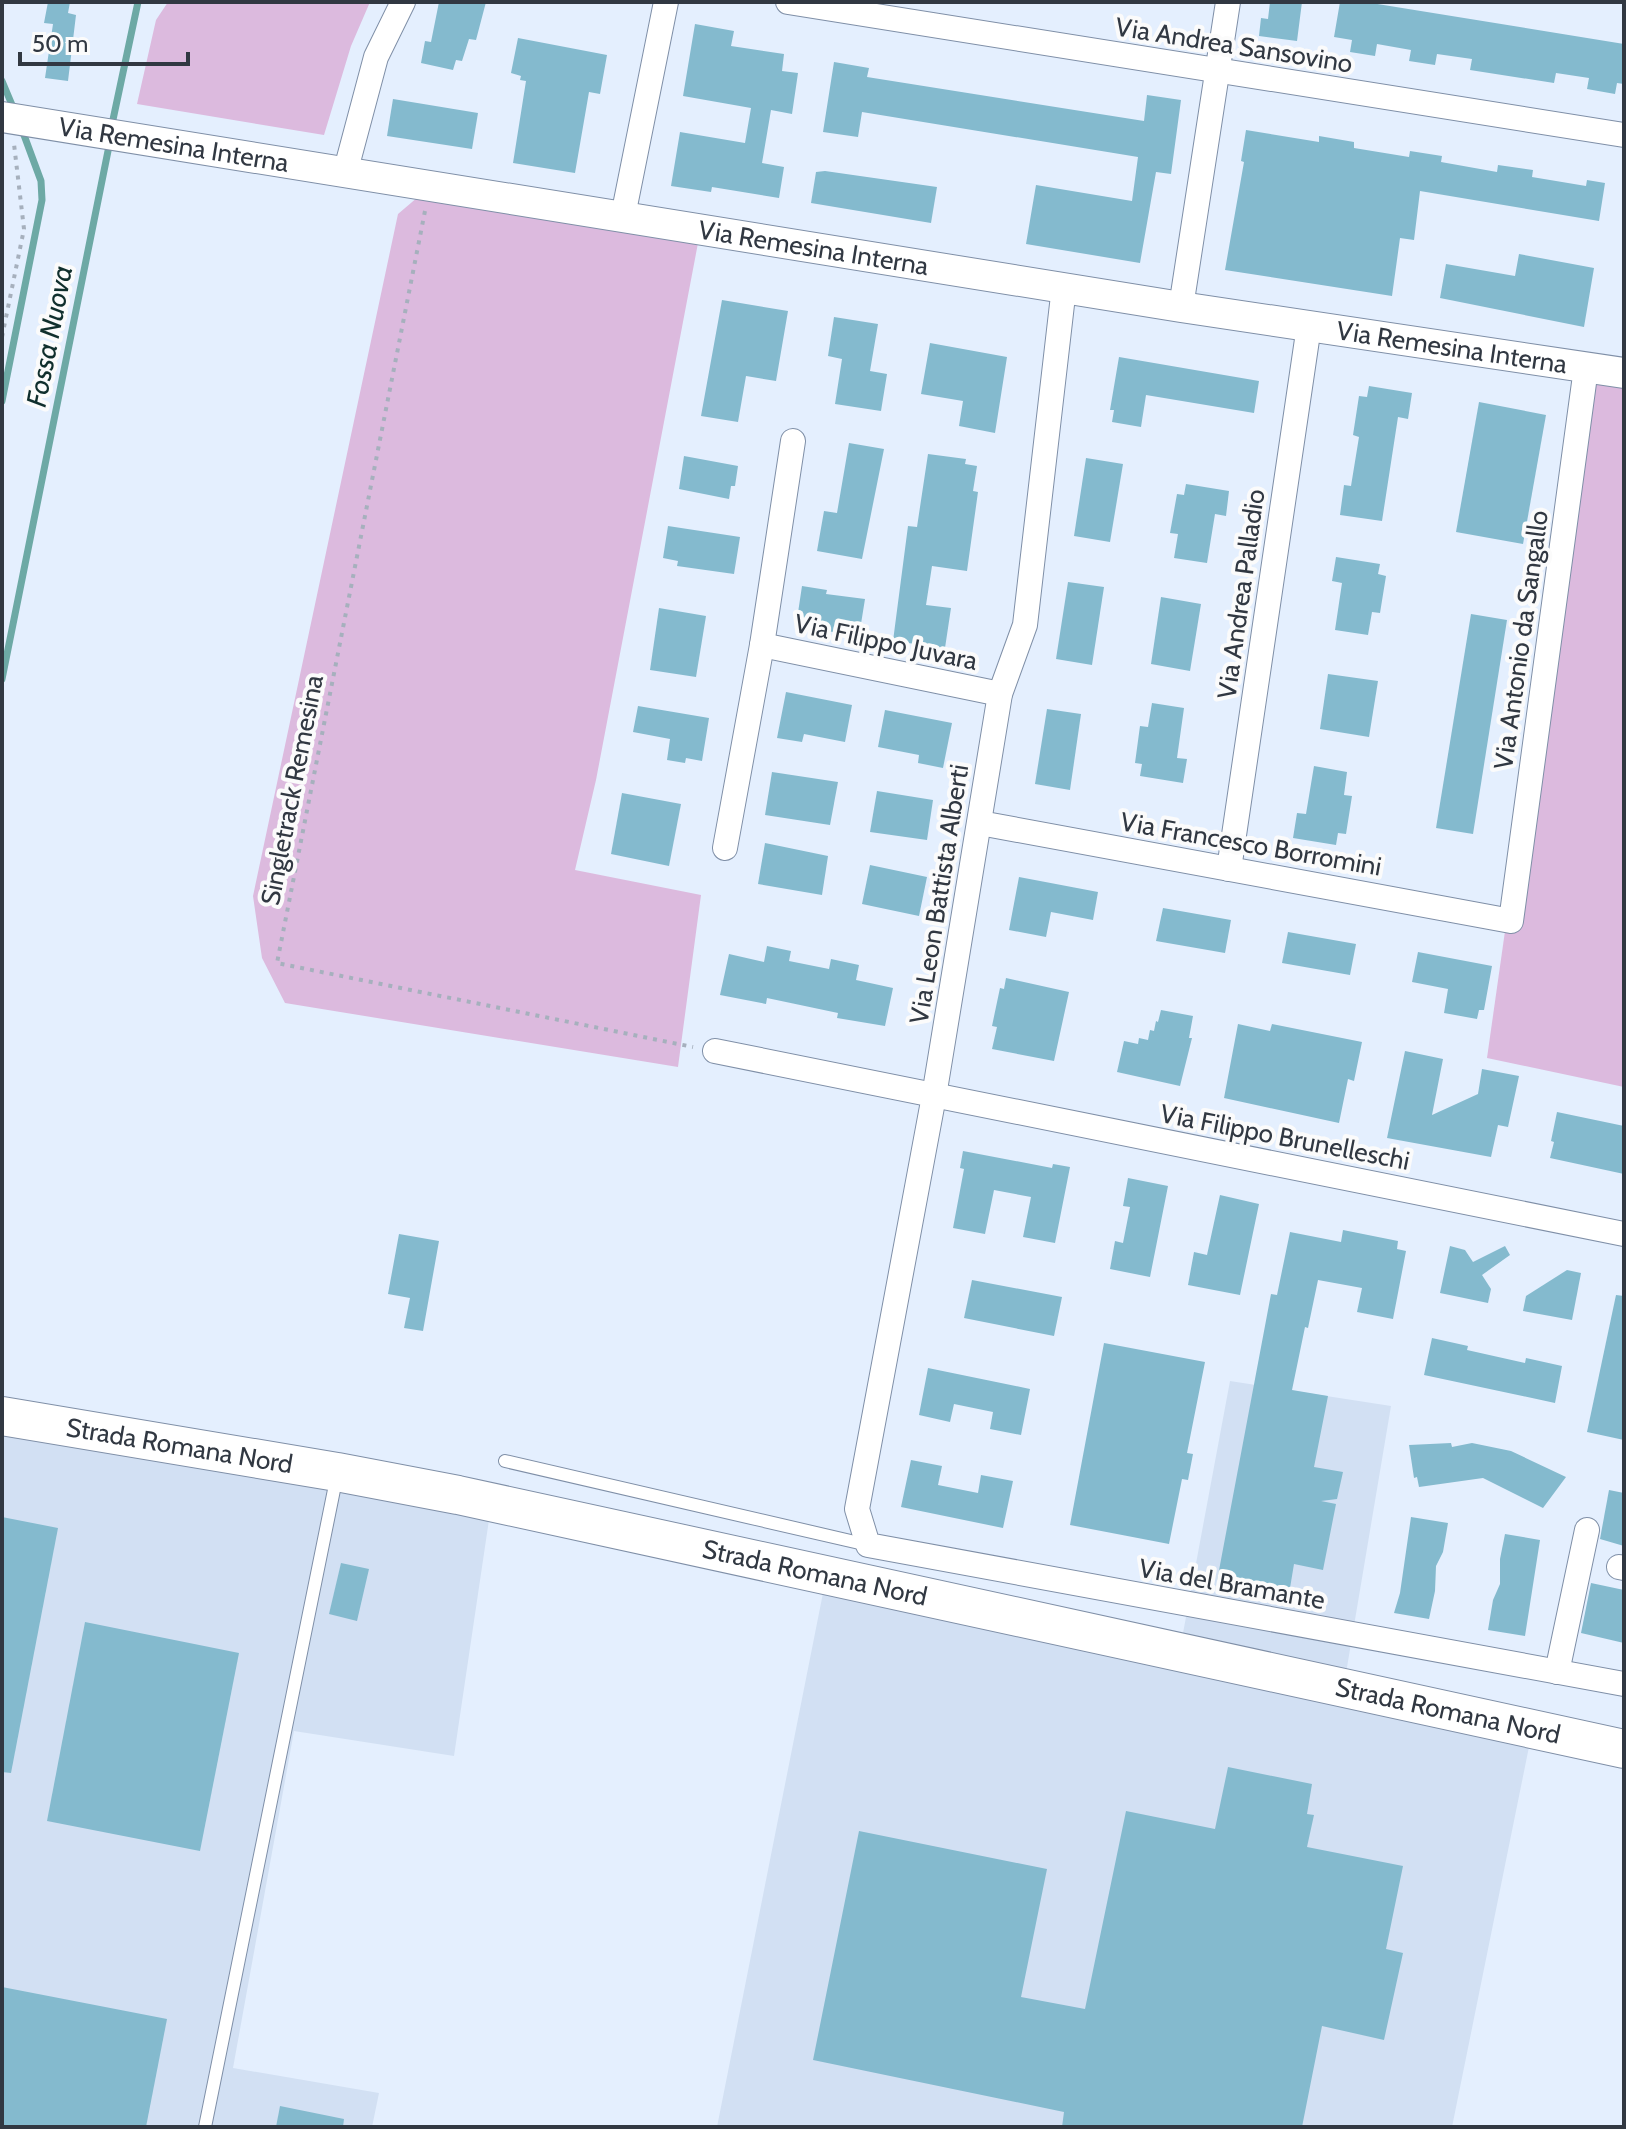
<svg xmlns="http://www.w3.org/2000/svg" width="1626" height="2129" font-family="Cabin,sans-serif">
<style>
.built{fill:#d2e0f3}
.green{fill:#dcbade}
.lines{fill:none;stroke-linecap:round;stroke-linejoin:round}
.stream{stroke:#6da9a5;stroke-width:7}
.building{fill:#84bace}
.service-casing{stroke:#7f8fa7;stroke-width:14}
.minor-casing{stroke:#7f8fa7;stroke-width:26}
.tertiary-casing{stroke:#7f8fa7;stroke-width:32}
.primary-casing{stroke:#7f8fa7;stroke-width:40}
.path{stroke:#a6b0bd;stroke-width:4;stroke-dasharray:4 6;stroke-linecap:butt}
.service{stroke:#fff;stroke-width:12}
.minor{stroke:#fff;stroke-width:24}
.tertiary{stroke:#fff;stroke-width:30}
.primary{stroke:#fff;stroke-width:38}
.labels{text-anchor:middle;stroke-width:8;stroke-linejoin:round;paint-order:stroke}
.street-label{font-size:26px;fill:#313842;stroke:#fbfbfb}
.water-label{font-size:28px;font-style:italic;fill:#102f2d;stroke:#fbfbfb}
</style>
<rect width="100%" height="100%" fill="#e4effe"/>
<g class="built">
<polygon points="1230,1381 1391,1406 1343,1691 1532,1732 1452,2127 717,2127 823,1593 1178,1660"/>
<polygon points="2,1426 490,1513 454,1756 294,1731 233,2068 379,2093 372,2127 2,2127"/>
</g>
<g class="green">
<polygon points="168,2 370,2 351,46 324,135 137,104 156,20"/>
<polygon points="425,191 698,243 596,780 575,870 701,895 678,1067 285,1003 262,958 253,896 398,214"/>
<polygon points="1583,382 1624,388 1624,1087 1487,1058"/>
</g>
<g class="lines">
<g class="stream">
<polyline points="2,81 15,112"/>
<polyline points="111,129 138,2"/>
<polyline points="2,401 42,200 41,181 21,127"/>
<polyline points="2,679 110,141"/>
</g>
</g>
<g class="building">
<polygon points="48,2 70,2 68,13 76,15 68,81 45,78 53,24 44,23"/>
<polygon points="439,2 486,2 476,40 469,39 462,61 456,60 453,70 421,63 425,41 431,42"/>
<polygon points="1270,2 1302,2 1297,41 1259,36 1261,18 1268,19"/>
<polygon points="1340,2 1365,2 1624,44 1624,84 1617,83 1615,94 1587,89 1589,78 1556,73 1554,83 1470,70 1472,59 1437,54 1435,65 1409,61 1411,50 1377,44 1375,56 1350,52 1352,40 1334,37"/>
<polygon points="695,24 734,31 731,46 784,54 782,71 798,73 792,114 771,110 762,163 784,167 779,198 712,187 711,192 671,186 680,132 745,143 751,108 683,96"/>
<polygon points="518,38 607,55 600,94 589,92 575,173 513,163 526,81 520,80 521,76 511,73"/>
<polygon points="834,62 869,68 867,77 1144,121 1147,95 1181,100 1171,174 1156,172 1140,263 1026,244 1036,185 1132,201 1138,157 862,112 858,137 823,132"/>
<polygon points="393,99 478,113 472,149 387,136"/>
<polygon points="1246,130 1319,142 1319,136 1354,142 1354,148 1409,157 1410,151 1442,156 1441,162 1497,172 1498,165 1533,170 1532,177 1586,186 1587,180 1605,183 1599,221 1420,191 1414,240 1400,238 1392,296 1225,270 1244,162 1241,161"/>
<polygon points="825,171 937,187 931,223 811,203 816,172"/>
<polygon points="1519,254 1594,268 1584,327 1440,298 1446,264 1515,276"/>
<polygon points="722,300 788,311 776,381 746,376 738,422 701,416"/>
<polygon points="834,317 878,324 870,371 887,374 881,411 835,404 842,359 828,356"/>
<polygon points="930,343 1007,357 995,433 959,426 963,401 921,394"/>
<polygon points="1119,357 1259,381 1254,413 1146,395 1141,427 1112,422 1114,410 1110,410"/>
<polygon points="1369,386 1412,393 1408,419 1398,417 1382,521 1340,515 1344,485 1351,486 1359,437 1353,435 1359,396 1367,397"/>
<polygon points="1479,402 1546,415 1523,544 1456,532"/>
<polygon points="849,443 884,449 862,559 817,551 824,511 837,513"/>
<polygon points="928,454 966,459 965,464 977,466 973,491 978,492 967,571 932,566 926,605 951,608 945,648 893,641 908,526 917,527"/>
<polygon points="684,456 738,466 735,486 731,486 729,499 679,489"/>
<polygon points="1086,458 1123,464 1110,542 1074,536"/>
<polygon points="1186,484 1229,491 1226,516 1215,514 1207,563 1174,558 1178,534 1170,533 1177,494 1184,495"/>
<polygon points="668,526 740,537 734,574 677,566 678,561 663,558"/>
<polygon points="1336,557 1380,564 1378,574 1386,576 1380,613 1372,612 1368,635 1335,630 1342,583 1332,581"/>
<polygon points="1068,582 1104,587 1092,665 1056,659"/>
<polygon points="802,586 827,590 826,594 865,599 860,630 834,626 833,632 796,626"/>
<polygon points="1161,597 1201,604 1190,671 1151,664"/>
<polygon points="659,608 706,616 696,677 650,670"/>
<polygon points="1471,614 1507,620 1473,834 1436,828"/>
<polygon points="1328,674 1378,681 1369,737 1320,729"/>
<polygon points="786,692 852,705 845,742 804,734 802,742 777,738"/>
<polygon points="1152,703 1184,708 1177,758 1187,759 1183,783 1140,776 1142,764 1135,763 1140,726 1148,727"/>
<polygon points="638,706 709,718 702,761 686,758 685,763 667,760 670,739 633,732"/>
<polygon points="1047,709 1081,714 1070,790 1035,784"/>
<polygon points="885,710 952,723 943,768 918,763 919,755 878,747"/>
<polygon points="1314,766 1347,772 1344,795 1352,796 1346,834 1338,833 1336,845 1293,838 1297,813 1306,814"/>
<polygon points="772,772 838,782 830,825 765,815"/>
<polygon points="877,791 933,800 927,840 870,832"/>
<polygon points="622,793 681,804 669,866 611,854"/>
<polygon points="765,843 828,856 822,895 758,884"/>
<polygon points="870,865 927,877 919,916 862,904"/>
<polygon points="1019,877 1098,892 1093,920 1051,912 1046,937 1009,930"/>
<polygon points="1163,908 1231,920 1225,953 1156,941"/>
<polygon points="1288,932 1356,944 1350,975 1282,963"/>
<polygon points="767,946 791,951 789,961 829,969 831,959 859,965 856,980 893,988 885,1026 837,1018 838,1013 767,998 766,1004 720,995 729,954 764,962"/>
<polygon points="1418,952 1492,966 1484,1010 1479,1010 1477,1019 1444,1013 1448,989 1412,982"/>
<polygon points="1006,978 1069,992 1054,1061 992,1049 997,1027 992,1026 1000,988 1004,989"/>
<polygon points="1161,1010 1193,1016 1189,1038 1192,1038 1180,1086 1117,1072 1124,1041 1138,1044 1139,1038 1148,1040 1150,1030 1154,1031 1156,1021 1158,1022"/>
<polygon points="1238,1024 1270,1031 1272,1024 1362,1042 1354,1081 1348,1079 1339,1123 1224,1098"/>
<polygon points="1405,1051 1443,1059 1432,1115 1478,1094 1482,1069 1519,1076 1508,1127 1498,1125 1491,1157 1387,1138"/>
<polygon points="1557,1112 1624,1126 1624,1174 1550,1158 1554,1142 1551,1141"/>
<polygon points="963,1151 1052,1168 1053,1164 1070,1167 1055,1243 1023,1237 1031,1197 994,1190 985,1234 953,1228 964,1169 960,1168"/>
<polygon points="1128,1178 1168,1186 1150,1277 1110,1269 1115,1241 1123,1243 1130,1207 1123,1206"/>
<polygon points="1220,1195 1259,1204 1240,1295 1188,1285 1194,1252 1207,1255"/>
<polygon points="1343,1230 1398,1241 1397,1249 1406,1251 1393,1319 1357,1312 1362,1288 1318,1280 1308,1328 1305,1327 1292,1390 1328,1396 1314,1467 1343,1472 1337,1499 1321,1501 1336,1504 1323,1570 1294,1564 1289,1594 1217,1581 1271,1294 1277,1295 1290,1232 1341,1242"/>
<polygon points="399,1234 439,1241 423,1331 404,1328 410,1298 388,1294"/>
<polygon points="1450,1246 1465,1250 1473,1262 1505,1246 1510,1255 1482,1275 1491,1289 1488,1303 1440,1293"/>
<polygon points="1567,1270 1581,1273 1572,1320 1523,1311 1526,1296"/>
<polygon points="972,1280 1062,1297 1054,1336 964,1318"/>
<polygon points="1616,1295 1624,1296 1624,1440 1587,1432"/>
<polygon points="1432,1338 1468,1346 1467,1350 1525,1363 1526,1358 1562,1366 1555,1403 1424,1375"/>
<polygon points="1104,1343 1205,1362 1187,1453 1193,1454 1188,1480 1182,1479 1169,1544 1070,1525"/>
<polygon points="928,1368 1030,1389 1021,1435 990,1429 993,1412 954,1404 950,1422 919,1415"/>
<polygon points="1451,1443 1452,1447 1472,1443 1511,1451 1566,1477 1543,1508 1483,1478 1419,1487 1417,1477 1414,1478 1409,1445"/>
<polygon points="911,1460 942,1466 938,1485 978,1493 981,1475 1013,1481 1003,1528 901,1507"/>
<polygon points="1609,1490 1624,1493 1624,1546 1600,1539"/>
<polygon points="2,1517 58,1528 11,1773 2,1772"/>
<polygon points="1411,1517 1448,1523 1443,1552 1436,1566 1435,1591 1429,1619 1394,1613 1400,1593"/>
<polygon points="1505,1534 1540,1540 1525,1636 1488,1630 1493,1600 1500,1584 1500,1559"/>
<polygon points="341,1563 369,1569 357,1621 329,1614"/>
<polygon points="1591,1583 1624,1590 1624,1643 1581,1633"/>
<polygon points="85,1622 239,1653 200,1851 47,1821"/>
<polygon points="1228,1767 1312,1784 1307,1814 1314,1815 1307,1847 1403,1866 1386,1949 1403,1953 1384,2040 1322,2026 1302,2127 1062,2127 1064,2112 813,2060 859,1831 1047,1869 1021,1997 1085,2009 1126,1811 1215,1829"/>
<polygon points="2,1987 167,2019 146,2127 2,2127"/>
<polygon points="280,2106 344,2119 343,2127 276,2127"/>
</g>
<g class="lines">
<defs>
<g id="service">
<polyline points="505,1461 868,1545"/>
<polyline points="205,2127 337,1475"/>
</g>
<g id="minor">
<polyline points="788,2 1624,135"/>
<polyline points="345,173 376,57 403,2"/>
<polyline points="623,216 666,2"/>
<polyline points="1064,287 1025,625 1000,694 934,1096 857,1509 868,1545 1624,1684"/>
<polyline points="1181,307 1228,2"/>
<polyline points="762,645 1000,694"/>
<polyline points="980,823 1511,921 1586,368"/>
<polyline points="725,848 762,645 793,441"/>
<polyline points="1229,869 1309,326"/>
<polyline points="715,1051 1624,1234"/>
<polyline points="1619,1567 1624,1568"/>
<polyline points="1557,1672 1587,1530"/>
</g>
<g id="tertiary">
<path id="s1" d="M2,117l1179,190 443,66"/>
</g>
<g id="primary">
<path id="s2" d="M2,1416l335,56 121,23 1166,254"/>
</g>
</defs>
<use href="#service" class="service-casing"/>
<use href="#minor" class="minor-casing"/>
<use href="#tertiary" class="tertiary-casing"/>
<use href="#primary" class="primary-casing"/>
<g class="path">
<polyline points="425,211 277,963 693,1047"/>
<polyline points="2,337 24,229 14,144"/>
</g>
<use href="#service" class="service"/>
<use href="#minor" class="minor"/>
<use href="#tertiary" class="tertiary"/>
<use href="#primary" class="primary"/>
</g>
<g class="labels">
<g class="street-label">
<text transform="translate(1234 45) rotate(9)" y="9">Via Andrea Sansovino</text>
<text dy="9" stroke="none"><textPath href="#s1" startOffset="174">Via Remesina Interna</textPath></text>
<text dy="9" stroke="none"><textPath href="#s1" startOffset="822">Via Remesina Interna</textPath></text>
<text dy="9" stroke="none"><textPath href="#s1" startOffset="1468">Via Remesina Interna</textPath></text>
<text transform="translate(1241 594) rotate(-82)" y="9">Via Andrea Palladio</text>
<text transform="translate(1521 640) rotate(-82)" y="9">Via Antonio da Sangallo</text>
<text transform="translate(886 642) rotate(12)" y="9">Via Filippo Juvara</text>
<text transform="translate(292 790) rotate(-79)" y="9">Singletrack Remesina</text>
<text transform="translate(1251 844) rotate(10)" y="9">Via Francesco Borromini</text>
<text transform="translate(939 894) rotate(-81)" y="9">Via Leon Battista Alberti</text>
<text transform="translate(1285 1137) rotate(11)" y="9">Via Filippo Brunelleschi</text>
<text dy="9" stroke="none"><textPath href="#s2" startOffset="180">Strada Romana Nord</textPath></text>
<text dy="9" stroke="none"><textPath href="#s2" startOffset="828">Strada Romana Nord</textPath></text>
<text transform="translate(1232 1584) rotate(10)" y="9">Via del Bramante</text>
<text dy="9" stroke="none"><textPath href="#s2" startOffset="1476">Strada Romana Nord</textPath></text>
</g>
<g class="water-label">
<text transform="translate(49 336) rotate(-79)" y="10">Fossa Nuova</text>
</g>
</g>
<rect width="1626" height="2129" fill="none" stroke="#313842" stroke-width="8"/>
<path d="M20 52v12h168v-12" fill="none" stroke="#313842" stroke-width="4"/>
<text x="32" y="52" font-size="24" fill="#313842" stroke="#fbfbfb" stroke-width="6" paint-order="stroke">50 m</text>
</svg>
